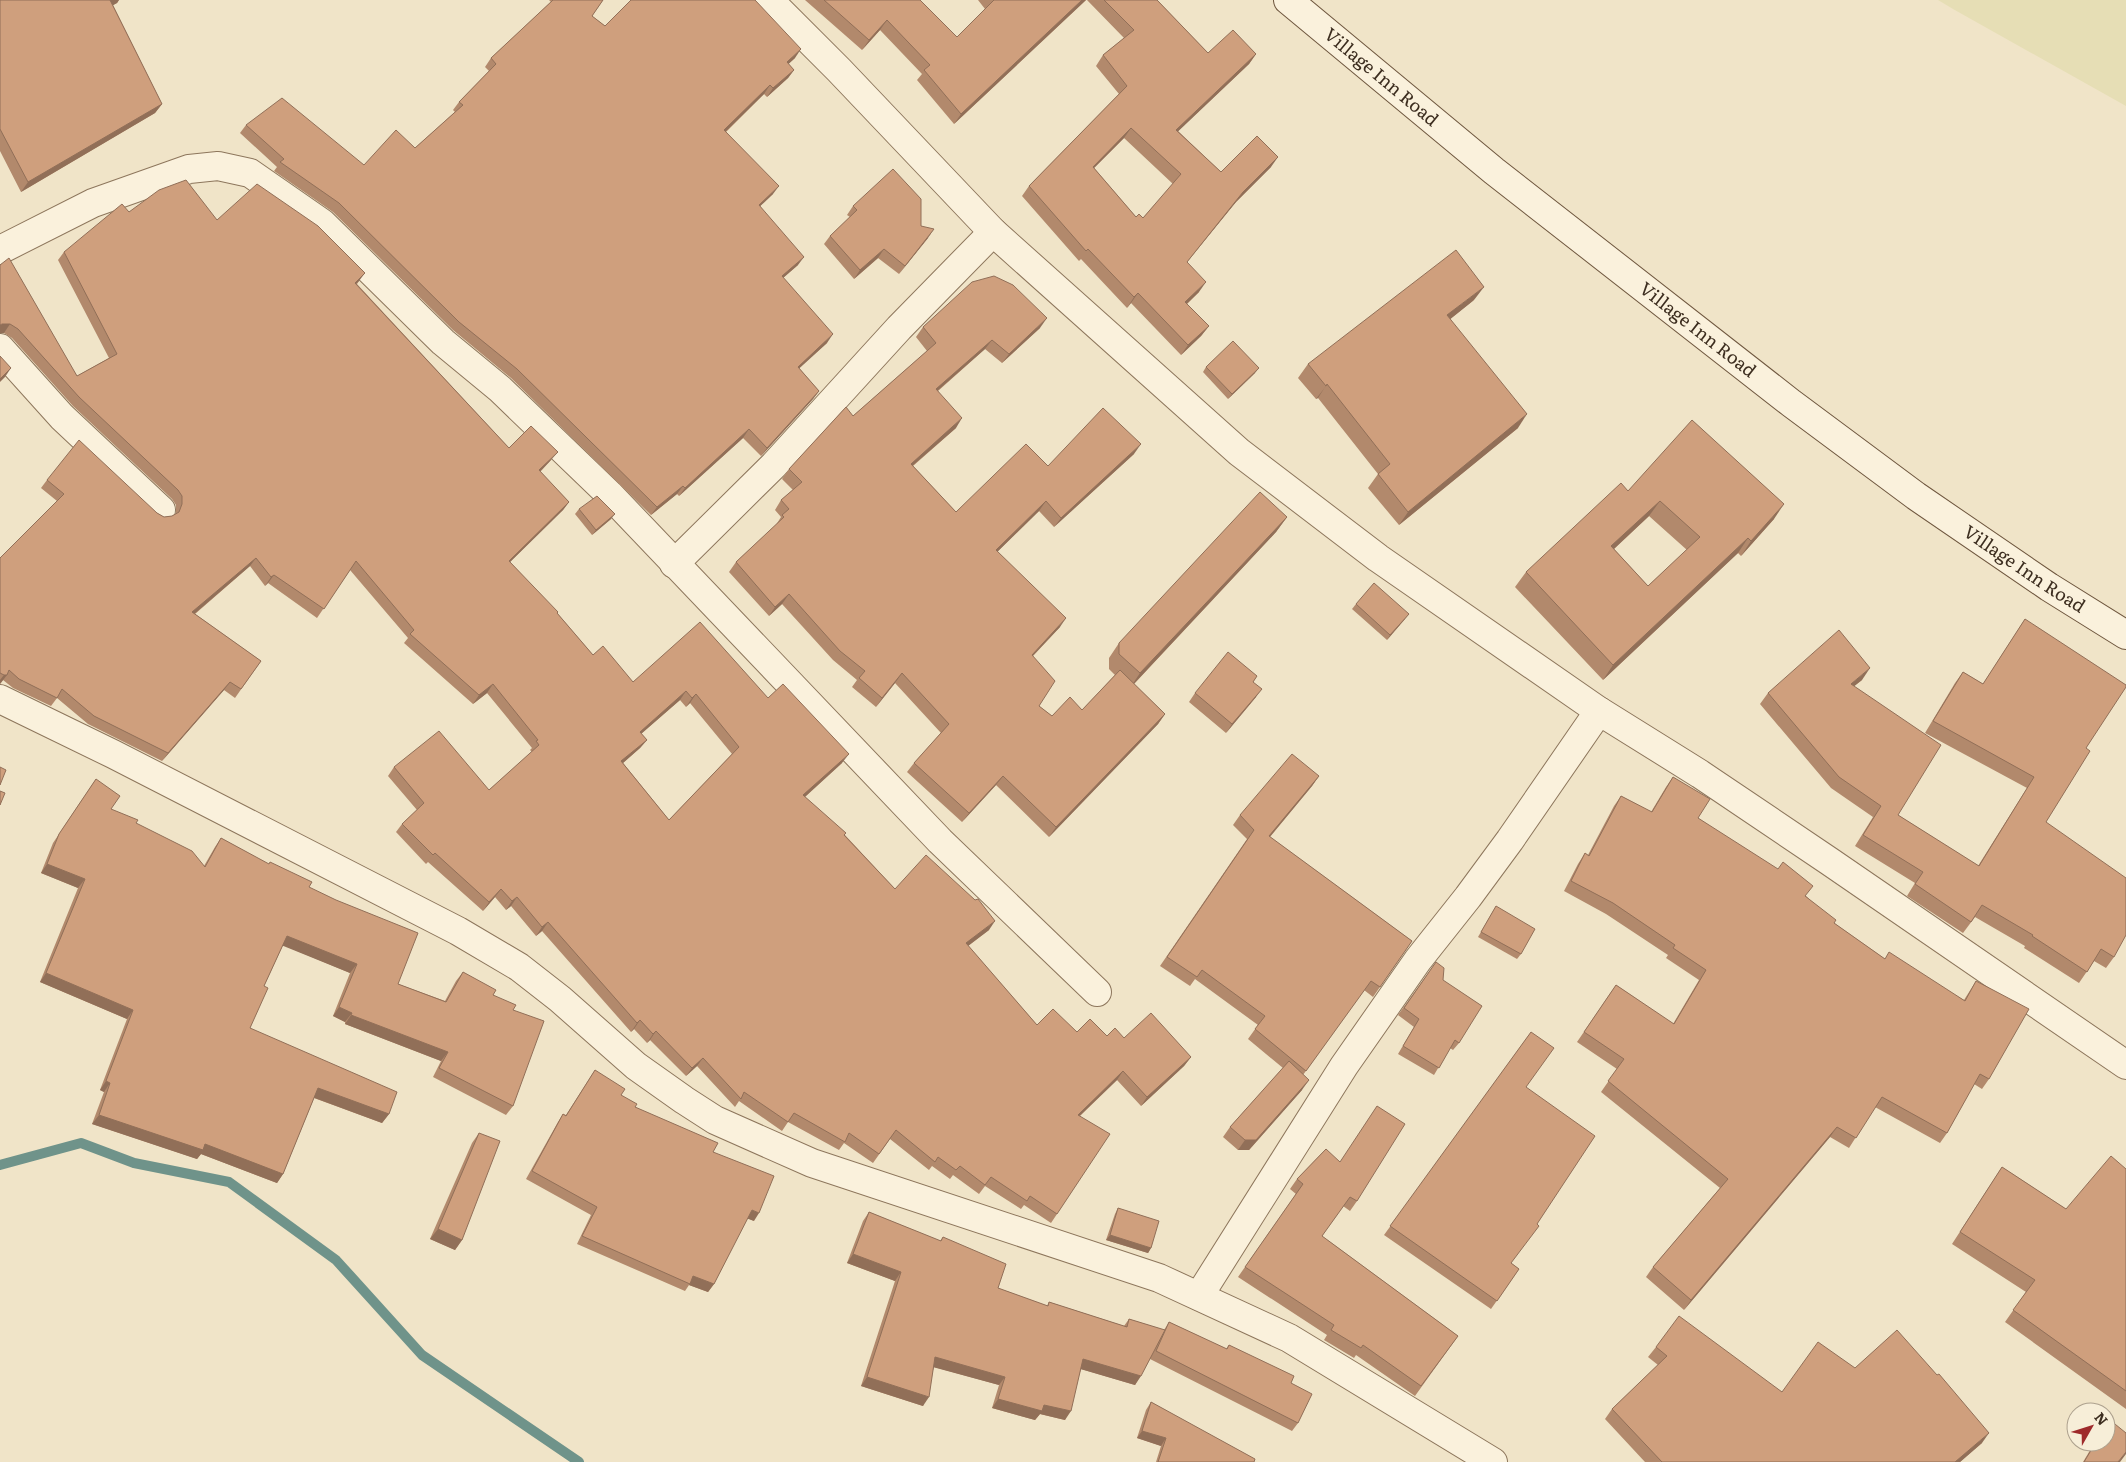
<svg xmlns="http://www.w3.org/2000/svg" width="2126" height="1462" font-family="Literata,serif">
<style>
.farmland{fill:#e6deb5}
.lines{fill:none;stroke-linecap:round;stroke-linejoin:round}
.stream{stroke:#6f938a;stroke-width:10}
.street-casing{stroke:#8d765c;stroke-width:30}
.secondary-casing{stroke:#6f573f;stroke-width:30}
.street{stroke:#faf1dc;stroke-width:28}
.secondary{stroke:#faf1dc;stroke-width:28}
.wall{fill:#b2896c;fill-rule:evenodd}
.shaded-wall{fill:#916f58}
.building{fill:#cf9f7d;stroke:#916f58;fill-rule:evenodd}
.labels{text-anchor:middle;stroke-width:4;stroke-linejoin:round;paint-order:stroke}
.street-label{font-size:18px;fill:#3d2e20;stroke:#f7eed8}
</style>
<rect width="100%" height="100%" fill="#f0e4c8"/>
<polygon class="farmland" points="1938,0 2126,0 2126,106 1953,9"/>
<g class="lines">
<polyline class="stream" points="0,1165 81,1143 134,1163 229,1182 336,1260 422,1355 579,1462"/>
<defs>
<g id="street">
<polyline points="769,0 839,70 993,232 1239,452 1378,558 1599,711 1700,774 1829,861 2126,1065"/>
<polyline points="0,250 93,203 189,169 218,166 250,173 322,223 443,342 500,389 609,494 940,841 1097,992"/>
<polyline points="0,348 62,417 161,510"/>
<polyline points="674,564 774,465 899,328 993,232"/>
<polyline points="0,699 113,754 458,931 519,967 560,999 636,1066 684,1100 715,1120 812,1163 1159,1278 1289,1338 1493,1462"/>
<polyline points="1199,1296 1344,1066 1418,960 1468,897 1510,840 1599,711"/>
</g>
<g id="secondary">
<path id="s1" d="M1288,0l206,171 297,232 125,93 133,91 77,48"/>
</g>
</defs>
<use href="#street" class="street-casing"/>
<use href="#secondary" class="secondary-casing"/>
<use href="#street" class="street"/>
<use href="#secondary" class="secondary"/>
</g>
<g class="wall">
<polygon points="0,0 119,0 117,3 113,5 162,104 155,113 21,192 0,151"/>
<polygon points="549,0 603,0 592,16 605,26 795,58 788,64 794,70 788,78 767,97 764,94 726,132 773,194 760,206 798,265 783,278 827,343 799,368 819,391 813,399 761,456 743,438 679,496 677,494 651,515 511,378 453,330 333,212 274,171 277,167 240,133 246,125 364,165 415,148 455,112 453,110 459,102 489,71 485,67 491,58 551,2"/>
<polygon points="805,0 920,0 957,37 985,9 978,0 1086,0 954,124 917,80 922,74 880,30 862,50"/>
<path d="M1087,0h70l51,53 48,1 -7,10 -71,67 43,41 50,-5 -35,35 -49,60 12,30 -12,12 22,22 -8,10 -20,19 -50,-52 -4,5 -46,-49 -2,2 -57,-65 7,-10 90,-92 -23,-28 7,-11 21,-17zM1124,138l49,46 -30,34 -7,-1 -42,-49z"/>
<polygon points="853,206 921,226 928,238 899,274 878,258 854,279 824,244 830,236 850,217 847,215"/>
<path d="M129,212l88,8 142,61 -2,3 152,164 42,12 -11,12 29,30 -6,8 -53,52 47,51 36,42 40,27 135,16 74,65 -37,34 40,38 50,54 94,41 -21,16 69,79 70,11 17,2 67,19 -7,9 -43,40 -24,-26 -37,36 -23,98 -6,9 -27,-18 -3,4 -36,-23 -6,8 -26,-19 -3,4 -18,-13 -3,4 -39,-31 -17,24 -29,-20 -5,7 -51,-28 -6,9 -43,-30 -4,6 -38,-41 -11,10 -36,-36 -3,3 -13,-14 -3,3 -89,-101 -6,5 -25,-30 -5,4 -11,-13 -12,14 -55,-49 -2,2 -30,-32 6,-8 15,-14 -29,-34 6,-9 95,23 43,-38 -2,-2 2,-2 -45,-55 -14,11 -69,-61 4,-5 -58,-68 -33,48 -49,-35 -3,3 -15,-20 -55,48 66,47 -26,37 -11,-8 -62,71 -74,-37 -31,-26 -6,8 -38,-18 -10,-8 -3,4v-126l57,-57 -16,-13 6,-8 110,33 7,4 8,-1 4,-3v-8l-4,-6 -99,-93 -61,-68 -8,-5 -4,-68 77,111 32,-18 -51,-98 6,-8zM680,700l6,7 4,-4 42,51 -63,66 -46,-57 17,-15 7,-8 -6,-6z"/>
<polygon points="1474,300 1450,319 1518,428 1399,525 1368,488 1378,474 1318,398 1316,399 1298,378 1308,364"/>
<polygon points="923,327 1040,328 1002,363 985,349 938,391 956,428 913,466 956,512 1048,466 1134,454 1054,527 1039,511 997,552 1060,627 1033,656 1039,706 1052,716 1082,710 1115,675 1109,669 1109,658 1119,643 1287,517 1276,532 1134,684 1165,714 1158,724 1049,837 996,785 962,822 907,772 914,763 941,733 895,683 876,707 852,687 857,680 833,660 782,604 769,616 729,572 736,562 776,525 781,517 775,510 781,500 793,490 782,479 789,469 853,416 927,351 916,337"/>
<polygon points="1206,367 1255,373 1228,399 1203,372"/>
<path d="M1628,491l146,28 -33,37 -3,-3 -135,127 -88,-93 11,-15zM1649,516l38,34 -39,36 -34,-37z"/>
<polygon points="579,509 611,519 592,535 575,514"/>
<polygon points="1356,604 1405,619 1387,640 1352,609"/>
<polygon points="2025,619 2086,748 2046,822 2114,957 2106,968 2094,961 2079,983 2024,948 2025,946 1975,917 1963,933 1907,896 1915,883 1855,846 1873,817 1831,788 1760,704 1768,693 1862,680 1854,686 1898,815 1978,866 2027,788 1925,733 1955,683 1963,672 1983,684"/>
<polygon points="1257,676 1253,682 1256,697 1226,733 1189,702 1195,693"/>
<polygon points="1319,776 1312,786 1270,837 1412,941 1373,997 1364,990 1303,1075 1302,1090 1249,1150 1238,1150 1223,1137 1230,1127 1283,1068 1248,1039 1258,1025 1195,979 1190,986 1160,966 1247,839 1233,825 1240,815"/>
<polygon points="1673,777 1698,818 1806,896 1834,923 1885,959 1964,1000 1976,981 1989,1079 1982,1089 1974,1084 1947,1133 1940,1143 1875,1107 1849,1148 1830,1137 1684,1310 1646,1277 1653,1267 1720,1188 1601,1092 1617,1069 1577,1042 1616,985 1673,1024 1699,980 1666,958 1668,955 1606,914 1564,891 1578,864 1585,853 1588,855 1614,806 1621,796 1651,812 1666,787"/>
<polygon points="96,779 111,809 204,866 215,847 221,838 309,887 398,984 445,1001 456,981 463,972 513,1010 513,1106 506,1115 433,1077 441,1061 345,1024 345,1022 333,1016 350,973 283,945 264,986 250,1028 389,1114 382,1123 314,1098 283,1174 277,1183 201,1154 197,1159 92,1124 104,1092 100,1090 127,1019 40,982 78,888 41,873 53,843"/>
<polygon points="1496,906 1521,954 1517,959 1478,937"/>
<polygon points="1436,962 1443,980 1459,1043 1453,1050 1450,1048 1434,1075 1398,1054 1414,1027 1398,1015"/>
<polygon points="1531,1032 1511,1263 1519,1269 1491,1309 1384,1235"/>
<polygon points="595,1070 621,1095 635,1107 713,1152 754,1221 747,1218 714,1284 708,1292 689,1285 685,1291 577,1244 591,1215 526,1179 558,1122 563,1114 566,1115"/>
<polygon points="479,1133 462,1240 455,1250 430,1239 472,1143"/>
<polygon points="1326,1149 1357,1201 1350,1211 1343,1206 1322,1236 1458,1336 1415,1396 1356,1355 1354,1358 1324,1340 1327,1335 1238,1277 1296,1194 1290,1189 1297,1179"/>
<polygon points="2002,1167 2066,1209 2126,1169 2126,1409 2005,1322 2026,1292 1952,1244"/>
<polygon points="1118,1208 1151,1248 1148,1253 1106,1240 1115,1214"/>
<polygon points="869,1212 940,1241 943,1237 998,1288 1047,1306 1049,1302 1124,1326 1129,1319 1164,1330 1169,1322 1226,1349 1229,1345 1291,1383 1298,1423 1292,1431 1150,1359 1135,1385 1081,1369 1065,1420 1040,1414 1035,1420 992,1408 999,1385 934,1367 923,1406 861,1386 895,1281 847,1263 863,1221"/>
<polygon points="1656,1347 1782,1392 1855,1368 1982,1443 1960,1462 1645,1462 1605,1419 1612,1409 1658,1365 1648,1357"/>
<polygon points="1151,1402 1254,1462 1156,1462 1161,1446 1137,1438 1146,1410"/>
<polygon points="2095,1442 2106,1442 2120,1462 2083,1462"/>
</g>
<g class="shaded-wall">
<polygon points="111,0 119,0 117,3 104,10"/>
<polygon points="1082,0 1086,0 954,124 961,114"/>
<polygon points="887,20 880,30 862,50 869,40"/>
<polygon points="801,49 795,58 781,71 787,62"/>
<polygon points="1256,54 1249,64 1169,140 1176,130"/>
<polygon points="794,70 788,78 767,97 773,88"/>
<polygon points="770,85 764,94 718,139 724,130"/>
<polygon points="162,104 155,113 21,192 28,182"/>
<polygon points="1131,128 1124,138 1085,177 1093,167"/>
<polygon points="1278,157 1271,167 1236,202 1179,272 1243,192"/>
<polygon points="779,186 773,194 753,213 759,205"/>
<polygon points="934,229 928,238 899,274 905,266"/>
<polygon points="884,249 878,258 854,279 860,270"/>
<polygon points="804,257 798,265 776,284 782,276"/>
<polygon points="365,273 359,281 349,291 355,283"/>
<polygon points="1206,282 1199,292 1178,312 1185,302"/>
<polygon points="1484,287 1474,300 1438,329 1447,315"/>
<polygon points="1138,293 1131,303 1127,308 1134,297"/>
<polygon points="1047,318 1040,328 1002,363 1009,354"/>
<polygon points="2,324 10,324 4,333 0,333 0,325"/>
<polygon points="1209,326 1201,336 1181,355 1188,345"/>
<polygon points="833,334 827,343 792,375 798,367"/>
<polygon points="992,340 985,349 929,398 936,389"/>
<polygon points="11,368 5,377 0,382 0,379"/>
<polygon points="1259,368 1255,373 1228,399 1232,394"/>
<polygon points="1327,384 1318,398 1316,399 1326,386"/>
<polygon points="819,391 813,399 761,456 767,448"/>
<polygon points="1527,414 1518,428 1399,525 1408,512"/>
<polygon points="962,418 956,428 904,473 911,464"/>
<polygon points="749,429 743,438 679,496 685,488"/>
<polygon points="1141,444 1134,454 1054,527 1061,518"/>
<polygon points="558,452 551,460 533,479 539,470"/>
<polygon points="683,486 677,494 651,515 657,507"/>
<polygon points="1046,501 1039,511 989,560 996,550"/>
<polygon points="1660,501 1649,516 1601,561 1611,546"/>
<polygon points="569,502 563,510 503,569 509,561"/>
<polygon points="1784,504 1774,519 1741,556 1751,541"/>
<polygon points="615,514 611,519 592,535 596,530"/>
<polygon points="1287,517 1276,532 1130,688 1140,673"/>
<polygon points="1748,538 1738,553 1603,680 1613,665"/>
<polygon points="256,558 250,566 186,621 192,612"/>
<polygon points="274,575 268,583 265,586 271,577"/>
<polygon points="789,594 782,604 769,616 775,607"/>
<polygon points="1409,614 1405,619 1387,640 1390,635"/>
<polygon points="1066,618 1060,627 1025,664 1032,655"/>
<polygon points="1870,668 1862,680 1843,695 1851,684"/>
<polygon points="902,673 895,683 876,707 882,698"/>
<polygon points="4,675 7,675 0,684 0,680"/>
<polygon points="230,682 224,690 162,761 168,753"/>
<polygon points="493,684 487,693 473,704 479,695"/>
<polygon points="1262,689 1256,697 1226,733 1232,724"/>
<polygon points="686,691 680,700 634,740 640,732"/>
<polygon points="696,694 690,703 686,707 692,698"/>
<polygon points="1165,714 1158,724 1049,837 1056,827"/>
<polygon points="647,740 640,748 615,770 621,761"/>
<polygon points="849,754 842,763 797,804 803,795"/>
<polygon points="1003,776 996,785 962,822 969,813"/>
<polygon points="1319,776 1312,786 1262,846 1269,836"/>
<polygon points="47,864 85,879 78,888 41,873"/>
<polygon points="501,889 495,897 483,911 489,902"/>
<polygon points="517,897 511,906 506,910 512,901"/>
<polygon points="995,921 989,930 960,952 966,943"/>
<polygon points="548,922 542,931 536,936 542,927"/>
<polygon points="287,936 357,964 350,973 281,945"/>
<polygon points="46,973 133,1010 127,1019 40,982"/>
<polygon points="339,1007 352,1013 345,1022 333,1016"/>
<polygon points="351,1015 448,1052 441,1061 345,1024"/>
<polygon points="640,1020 634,1029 631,1032 637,1023"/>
<polygon points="656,1031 650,1040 647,1043 653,1034"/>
<polygon points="1191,1057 1184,1066 1141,1106 1147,1097"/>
<polygon points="703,1058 697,1066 686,1076 692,1068"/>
<polygon points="1123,1071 1117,1080 1072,1123 1078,1115"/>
<polygon points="1309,1080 1302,1090 1249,1150 1238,1150 1245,1140"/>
<polygon points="106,1081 110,1083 104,1092 100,1090"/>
<polygon points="318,1088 389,1114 382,1123 312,1097"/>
<polygon points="99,1115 205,1144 283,1174 277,1183 201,1154 197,1159 92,1124"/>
<polygon points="1837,1127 1830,1137 1684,1310 1691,1300"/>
<polygon points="752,1210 759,1213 754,1221 746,1218"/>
<polygon points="438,1229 462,1240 455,1250 430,1239"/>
<polygon points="1110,1235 1151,1248 1148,1253 1106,1240"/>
<polygon points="853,1254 901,1272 895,1281 847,1263"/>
<polygon points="693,1276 714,1284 708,1292 689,1285"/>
<polygon points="935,1357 1005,1377 999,1385 929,1366"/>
<polygon points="1083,1359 1141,1376 1135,1385 1077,1368"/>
<polygon points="867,1377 929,1397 923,1406 861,1386"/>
<polygon points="998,1399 1044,1405 1071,1411 1065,1420 1040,1414 1035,1420 992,1408"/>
<polygon points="1142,1431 1166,1438 1161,1446 1137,1438"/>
<polygon points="1989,1433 1982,1443 1960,1462 1955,1462"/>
<polygon points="2126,1452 2126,1454 2120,1462 2118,1462"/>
</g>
<g class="building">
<polygon points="0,0 111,0 110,0 162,104 28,182 0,129"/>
<polygon points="553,0 603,0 592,16 605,26 631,0 755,0 801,49 787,62 794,70 773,88 770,85 724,130 779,186 759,205 804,257 782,276 833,334 798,367 819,391 767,448 749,429 685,488 683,486 657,507 517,369 459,322 339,203 280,162 284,159 246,125 282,98 364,165 396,130 415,148 463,105 459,102 496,64 491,58"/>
<polygon points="824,0 920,0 957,37 994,0 1082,0 961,114 924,70 930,65 887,20 869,40"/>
<path d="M1104,0h53l51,53 25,-23 23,24 -80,76 45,42 36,-36 21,21 -35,35 -56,70 19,20 -21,20 24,24 -21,19 -50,-52 -4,4 -46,-48 -2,2 -57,-65 98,-100 -24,-31 31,-25zM1131,128l50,46 -38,44 -4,-4 -3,3 -43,-50z"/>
<polygon points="893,169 921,199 921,226 934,229 905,266 884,249 860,270 830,236 857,210 853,206"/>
<path d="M186,180l31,40 40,-36 61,42 47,47 -10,10 154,165 22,-22 27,26 -19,18 30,32 -60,59 49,51 -1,1 36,42 10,-9 30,36 67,-60 68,76 15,-14 66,70 -46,41 43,38 -2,2 51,54 31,-34 49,45 3,-1 17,22 -29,22 71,82 16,-16 24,23 13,-13 17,17 8,-8 9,10 27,-25 40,44 -44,40 -24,-26 -45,44 32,19 -53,80 -27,-18 -3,5 -36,-24 -6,8 -25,-19 -4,4 -18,-13 -3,5 -39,-32 -17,24 -30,-21 -4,9 -51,-29 -6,9 -44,-30 -3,7 -38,-41 -11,10 -36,-37 -3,3 -13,-14 -3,3 -89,-101 -6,5 -25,-30 -5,4 -11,-12 -12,13 -54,-49 -2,2 -31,-31 22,-21 -30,-36 45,-36 50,59 50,-45 -3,-4 2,-1 -45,-56 -14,11 -69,-61 4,-4 -58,-69 -32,48 -50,-34 -3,2 -15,-19 -64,54 69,49 -20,28 -11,-7 -62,71 -74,-37 -32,-27 -5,9 -38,-19 -10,-9 -2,5h-3l-4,-2v-115l64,-64 -17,-14 32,-40 78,73 7,4 8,-1 7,-4 3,-8v-8l-4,-6 -99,-93 -61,-68 -8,-5h-8l-2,1v-60l9,-7 68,118 40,-22 -53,-102 58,-48 7,8 30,-22zM686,691l6,7 4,-4 43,53 -70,73 -48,-59 26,-21 -7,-8z"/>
<polygon points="1456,250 1484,287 1447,315 1527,414 1408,512 1378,474 1390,464 1327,384 1326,386 1308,364"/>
<polygon points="994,276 1013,285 1047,318 1009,354 992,340 936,389 962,418 911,464 956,512 1026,444 1048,466 1103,408 1141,444 1061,518 1046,501 996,550 1066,618 1032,655 1055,681 1039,706 1052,716 1070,697 1082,710 1120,670 1165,714 1056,827 1003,776 969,813 914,763 949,724 902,673 882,698 859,678 865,671 840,651 789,594 775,607 736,562 784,517 782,515 789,509 781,500 802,482 789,469 846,407 853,416 936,343 923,327 972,282"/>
<polygon points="1233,341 1259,368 1232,394 1206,367"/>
<polygon points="0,356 11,368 0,379"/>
<path d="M1692,420l92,84 -33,37 -3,-3 -135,127 -87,-93 95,-89 7,8zM1660,501l40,36 -52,49 -37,-40z"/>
<polygon points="1260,492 1287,517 1140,673 1119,654 1119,643"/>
<polygon points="597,496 615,514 596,530 579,509"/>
<polygon points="1374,583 1409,614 1390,635 1356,604"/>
<polygon points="2025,619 2126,685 2126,687 2086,748 2090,751 2046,822 2126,878 2126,935 2114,957 2101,949 2087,972 2032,936 2033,935 1982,905 1971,922 1915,884 1923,872 1863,835 1881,806 1839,777 1768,693 1839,630 1870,668 1851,684 1941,745 1898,815 1979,866 2034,777 1933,721 1963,672 1983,684"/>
<polygon points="1228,652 1257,676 1253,682 1262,689 1232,724 1195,693"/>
<polygon points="1292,754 1319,776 1269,836 1412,941 1380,987 1371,981 1306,1071 1255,1029 1265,1016 1202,970 1197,977 1167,957 1254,830 1240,815"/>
<polygon points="0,767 6,770 0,785"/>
<polygon points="1673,777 1710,799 1698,818 1778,869 1783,862 1813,886 1805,896 1836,920 1834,923 1885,959 1889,952 1965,1001 1976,981 2029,1009 1989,1079 1980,1074 1947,1133 1882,1097 1856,1138 1837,1127 1691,1300 1653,1267 1728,1179 1608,1081 1624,1059 1584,1032 1616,985 1674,1024 1706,970 1673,948 1675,945 1613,903 1571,881 1585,853 1589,856 1621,796 1652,812"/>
<polygon points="96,779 120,796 111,809 138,820 136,823 192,851 205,867 221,838 269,864 270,862 312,882 309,887 336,900 418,933 398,984 446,1002 463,972 496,990 493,995 516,1005 513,1010 544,1021 513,1106 439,1068 448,1052 351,1015 352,1013 339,1007 357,964 287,936 264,986 268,988 250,1028 397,1092 389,1114 318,1088 283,1174 205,1144 203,1150 99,1115 110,1083 106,1081 133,1010 46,973 85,879 47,864 59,834"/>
<polygon points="0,791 5,793 0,805"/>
<polygon points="1496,906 1535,929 1521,954 1481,932"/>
<polygon points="1436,962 1444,968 1443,980 1482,1006 1459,1043 1455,1040 1439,1068 1403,1046 1419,1019 1404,1008"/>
<polygon points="1531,1032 1554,1048 1526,1087 1595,1136 1537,1224 1539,1226 1511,1263 1519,1269 1497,1301 1390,1226"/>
<polygon points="1289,1061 1309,1080 1256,1140 1245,1140 1230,1127"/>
<polygon points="595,1070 625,1089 621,1095 637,1104 635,1107 718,1143 713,1152 774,1176 759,1213 752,1210 714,1284 693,1276 690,1284 582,1236 597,1207 532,1171 563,1114 566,1116"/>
<polygon points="1377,1106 1405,1124 1357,1201 1350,1197 1322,1236 1458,1336 1421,1386 1363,1345 1361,1348 1331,1330 1334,1325 1245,1267 1303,1184 1297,1179 1326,1149 1340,1162"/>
<polygon points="479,1133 500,1141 462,1240 438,1229"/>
<polygon points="2111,1156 2126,1169 2126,1391 2013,1310 2035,1280 1960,1232 2002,1167 2066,1209"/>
<polygon points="1118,1208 1159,1221 1151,1248 1110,1235"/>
<polygon points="869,1212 941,1241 943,1237 1006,1264 998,1288 1048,1306 1049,1302 1127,1327 1129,1319 1165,1330 1141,1376 1083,1359 1071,1411 1044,1405 1042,1411 998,1399 1005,1377 935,1357 929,1397 867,1377 901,1272 853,1254"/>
<polygon points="1679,1316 1782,1392 1818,1342 1855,1368 1897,1330 1937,1375 1939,1374 1989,1433 1955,1462 1662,1462 1612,1409 1667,1356 1656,1347"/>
<polygon points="1169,1322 1227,1349 1229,1345 1294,1376 1291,1383 1312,1394 1298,1423 1156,1351"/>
<polygon points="1151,1402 1255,1459 1254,1462 1158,1462 1166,1438 1142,1431"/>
<polygon points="2110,1420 2126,1433 2126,1452 2118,1462 2084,1462 2096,1442 2106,1442 2106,1426"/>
</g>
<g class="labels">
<g class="street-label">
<text dy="6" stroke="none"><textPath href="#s1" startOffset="121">Village Inn Road</textPath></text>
<text dy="6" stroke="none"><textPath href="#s1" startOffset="526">Village Inn Road</textPath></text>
<text dy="6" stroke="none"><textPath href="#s1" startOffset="931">Village Inn Road</textPath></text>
</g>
</g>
<g transform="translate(2091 1427) rotate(51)"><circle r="24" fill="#f7eed8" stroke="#ada18e"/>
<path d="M0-4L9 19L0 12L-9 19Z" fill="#9e2a2b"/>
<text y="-8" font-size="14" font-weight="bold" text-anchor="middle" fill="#3d2e20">N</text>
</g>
</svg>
